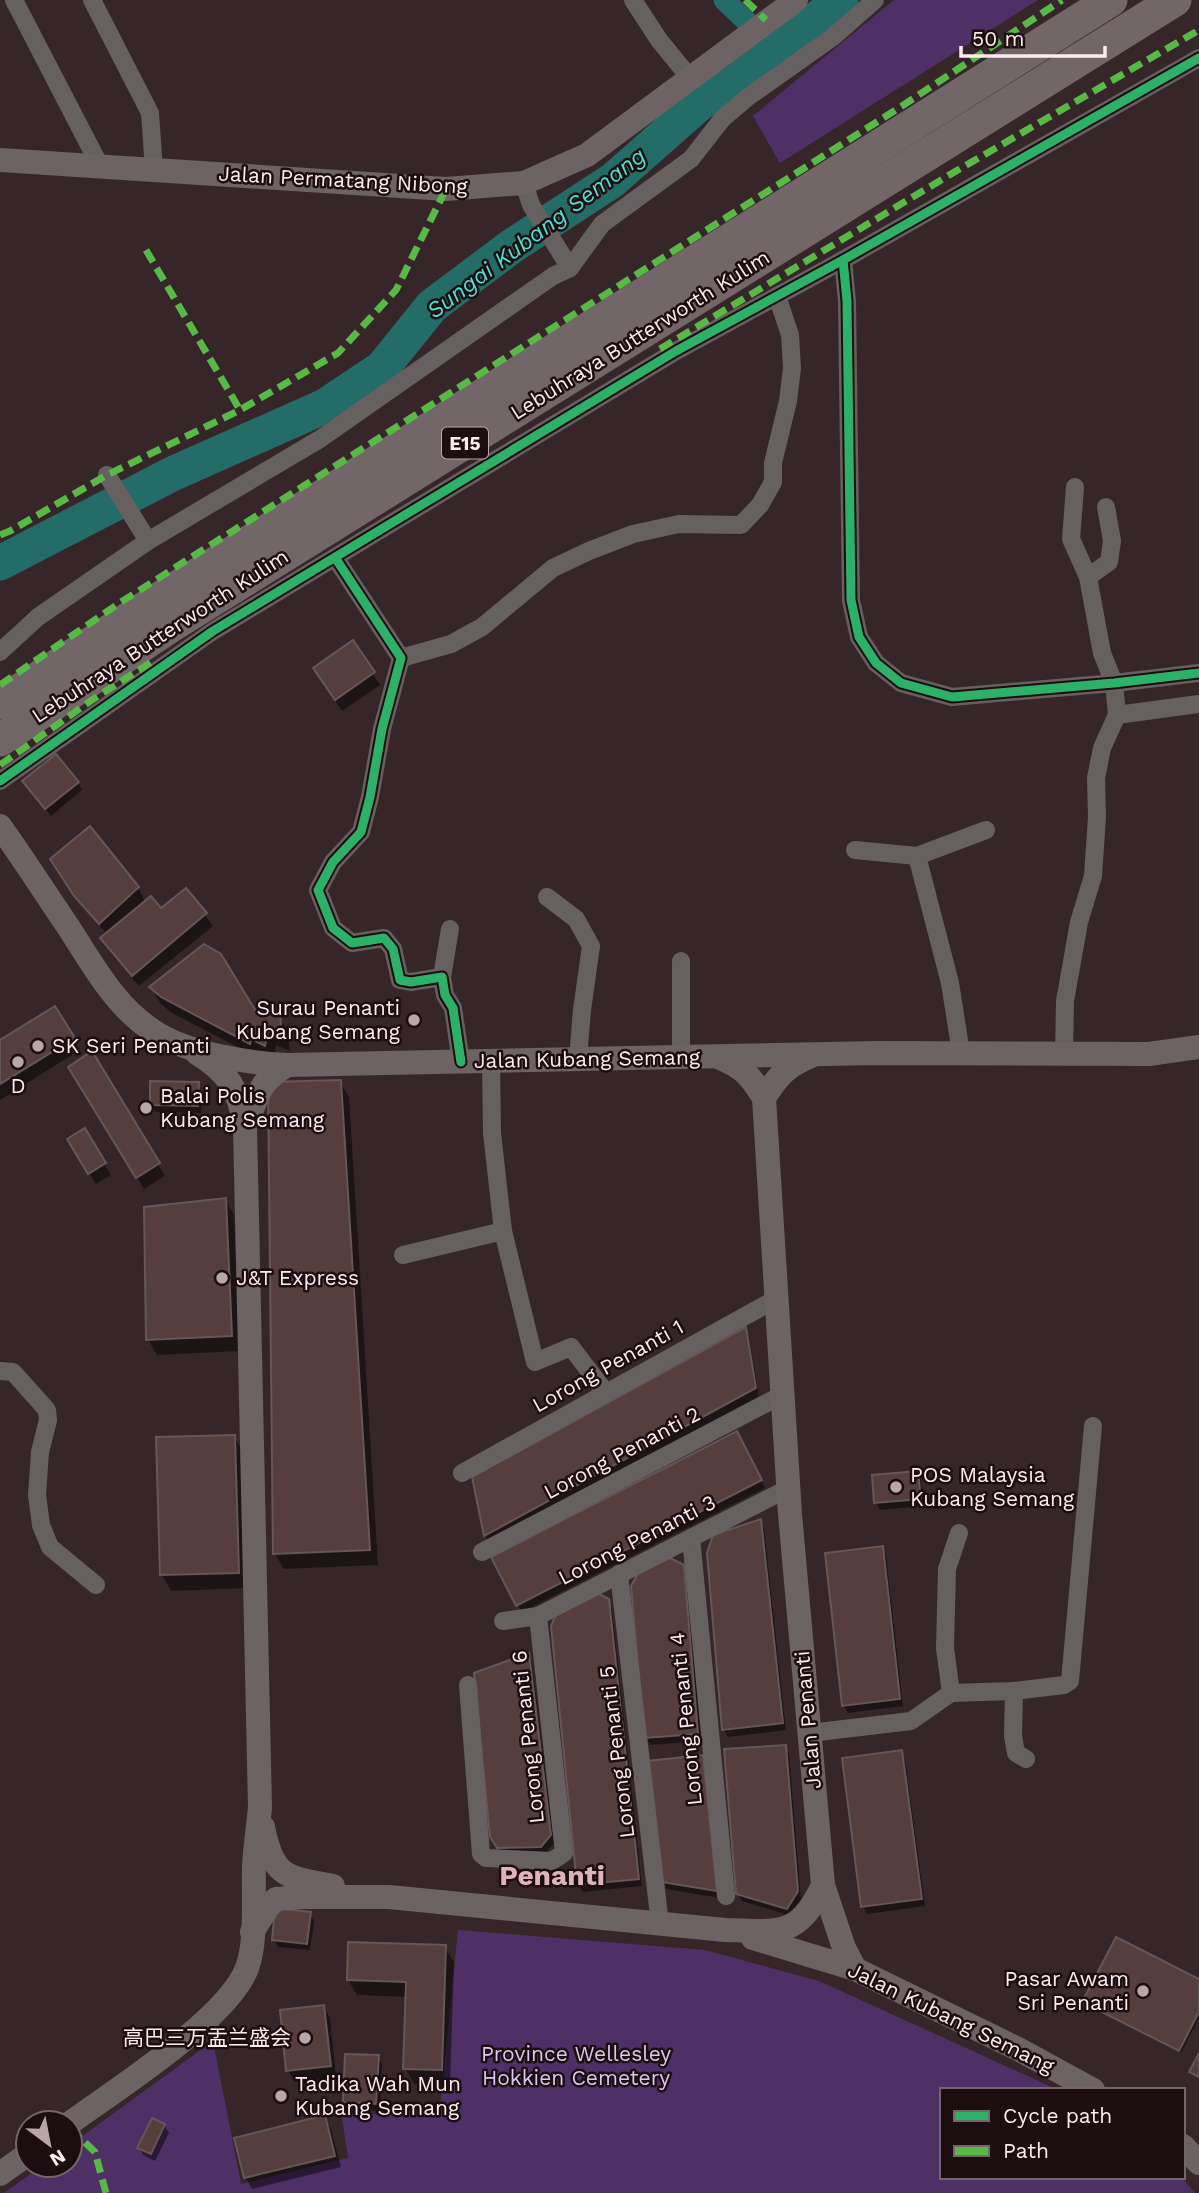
<svg xmlns="http://www.w3.org/2000/svg" width="1199" height="2193" font-family="'Work Sans','Noto Sans SC',sans-serif">
<style>
.green{fill:#4f3066}
.shadow{fill:#0007}
.lines{fill:none;stroke-linecap:round;stroke-linejoin:round}
.canal{stroke:#246c67;stroke-width:21}
.river{stroke:#246c67;stroke-width:35}
.building{fill:#573e3e;stroke:#655657;stroke-width:2}
.minor{stroke:#676061;stroke-width:18}
.secondary{stroke:#6d6264;stroke-width:24}
.motorway{stroke:#726668;stroke-width:33}
.quiet{stroke:#58b947;stroke-width:7;stroke-dasharray:14 7;stroke-linecap:butt}
.cycleway-casing{stroke:#1c0d10;stroke-width:13}
.cycleway{stroke:#2db169;stroke-width:9}
.poi-dot{fill:#b8a6a9;stroke:#1c0d10;stroke-width:2.5}
.labels{text-anchor:middle;stroke-width:5;stroke-linejoin:round;paint-order:stroke}
.shield{fill:#1c0d10;stroke:#baa8ab;stroke-width:2}
.shield-label{font-size:19px;font-weight:bold;fill:#feebee}
.street-label{font-size:21px;fill:#feebee;stroke:#1c0d10}
.poi-label{font-size:21px;fill:#feebee;stroke:#1c0d10;text-anchor:start}
.park-label{font-size:21px;fill:#dcc7f2;stroke:#1c0d10}
.water-label{font-size:23px;font-style:italic;fill:#4ae1d5;stroke:#1c0d10}
.district-label{font-size:28px;font-weight:bold;fill:#dfb3ba;stroke:#1c0d10}
</style>
<rect width="100%" height="100%" fill="#372629"/>
<g class="green">
<polygon points="894,0 1038,0 780,163 753,116"/>
<polygon points="458,1930 705,1950 819,1981 1058,2090 942,2090 942,2177 1181,2177 1195,2193 4,2193 43,2165 70,2165 70,2145 213,2041 241,2184 348,2158 342,2117 440,2108"/>
</g>
<g class="shadow">
<polygon points="352,643 380,685 342,711 321,680"/>
<polygon points="78,783 82,790 51,816 29,789"/>
<polygon points="59,871 138,888 146,903 161,911 186,890 213,926 139,986 109,950 102,938 107,934 83,907"/>
<polygon points="151,987 256,1014 278,1016 288,1032 290,1051 276,1045 274,1060 259,1058 172,1013 160,1003"/>
<polygon points="54,1008 80,1050 0,1100 0,1042"/>
<polygon points="92,1054 165,1176 144,1189 70,1067"/>
<polygon points="340,1082 349,1097 378,1565 284,1569 275,1554"/>
<polygon points="198,1084 202,1091 201,1113 156,1112 152,1105"/>
<polygon points="84,1130 111,1175 96,1184 69,1139"/>
<polygon points="225,1199 234,1215 240,1351 157,1355 148,1339"/>
<polygon points="745,1329 749,1336 759,1396 490,1543 486,1536 474,1478"/>
<polygon points="736,1433 765,1488 522,1612 518,1605"/>
<polygon points="234,1436 243,1452 247,1588 171,1591 162,1575"/>
<polygon points="917,1472 921,1480 924,1506 880,1510 876,1503"/>
<polygon points="760,1521 764,1528 786,1730 728,1737 724,1729"/>
<polygon points="882,1547 886,1555 903,1706 848,1713 843,1705"/>
<polygon points="682,1566 687,1574 701,1741 650,1745 646,1737"/>
<polygon points="608,1601 612,1609 642,1886 583,1892 578,1885 553,1627"/>
<polygon points="528,1655 532,1663 554,1843 545,1854 503,1855 492,1836"/>
<polygon points="785,1746 789,1754 801,1900 791,1916 742,1901 738,1894"/>
<polygon points="901,1752 905,1759 925,1906 867,1914 863,1907 844,1760"/>
<polygon points="702,1757 706,1764 720,1898 667,1889 663,1881"/>
<polygon points="310,1914 314,1921 310,1950 278,1947 274,1939"/>
<polygon points="444,1947 454,1962 450,2085 414,2084 405,2068 407,1997 357,1995 348,1980"/>
<polygon points="1199,1981 1199,2018 1181,2053 1086,2005 1084,2002"/>
<polygon points="323,2007 330,2018 336,2077 295,2082 288,2070"/>
<polygon points="378,2057 382,2064 380,2111 349,2109 344,2102"/>
<polygon points="324,2117 331,2129 341,2167 252,2189 246,2178 236,2139"/>
<polygon points="164,2125 169,2133 155,2161 143,2155 139,2148"/>
</g>
<g class="lines">
<polyline class="canal" points="724,0 777,50"/>
<polyline class="river" points="0,563 172,474 325,406 382,368 432,306 512,246 613,180 698,105 777,50 841,0"/>
</g>
<g class="building">
<polygon points="353,640 375,672 335,700 313,668"/>
<polygon points="56,754 79,782 45,809 22,781"/>
<polygon points="90,826 139,887 99,924 74,896 50,859"/>
<polygon points="186,888 207,913 132,976 100,938 151,896 161,908"/>
<polygon points="204,944 221,954 257,1013 280,1014 282,1036 268,1031 265,1046 251,1039 250,1044 161,997 149,987"/>
<polygon points="55,1006 75,1038 0,1084 0,1040"/>
<polygon points="92,1051 160,1163 136,1178 68,1067"/>
<polygon points="341,1080 370,1550 273,1554 268,1082"/>
<polygon points="150,1081 199,1082 198,1106 150,1105"/>
<polygon points="85,1128 106,1163 88,1174 67,1139"/>
<polygon points="226,1198 232,1336 146,1340 144,1207"/>
<polygon points="746,1327 756,1388 484,1536 472,1477"/>
<polygon points="737,1431 762,1480 516,1606 491,1557"/>
<polygon points="235,1435 239,1573 160,1575 156,1437"/>
<polygon points="918,1471 921,1499 874,1503 872,1475"/>
<polygon points="761,1519 783,1723 722,1730 707,1553 713,1535"/>
<polygon points="883,1546 900,1699 842,1706 825,1553"/>
<polygon points="666,1556 684,1565 698,1734 644,1738 631,1586 639,1572"/>
<polygon points="597,1593 609,1599 639,1879 577,1885 551,1626 556,1614"/>
<polygon points="529,1653 551,1835 541,1847 497,1848 490,1837 474,1673"/>
<polygon points="786,1745 798,1891 787,1909 736,1894 724,1749"/>
<polygon points="902,1750 922,1899 861,1907 842,1758"/>
<polygon points="703,1755 717,1891 661,1882 647,1761"/>
<polygon points="275,1908 311,1912 307,1944 272,1940"/>
<polygon points="1116,1937 1199,1979 1199,2012 1179,2051 1082,2002"/>
<polygon points="348,1942 446,1945 442,2070 403,2069 406,1982 347,1980"/>
<polygon points="324,2005 331,2066 286,2071 280,2010"/>
<polygon points="1199,2053 1199,2077 1189,2072"/>
<polygon points="345,2054 379,2055 376,2104 343,2102"/>
<polygon points="325,2115 335,2156 244,2178 234,2138"/>
<polygon points="152,2118 165,2124 151,2154 137,2148"/>
</g>
<g class="lines">
<g class="minor">
<polyline points="14,0 100,166"/>
<polyline points="92,0 150,113 154,170"/>
<polyline points="633,0 659,40 690,78"/>
<polyline points="524,183 531,205 570,268"/>
<polyline points="843,260 847,301 851,600 859,637 876,663 901,683 952,697 1114,683 1199,673"/>
<polyline points="107,475 148,541"/>
<polyline points="1075,487 1071,539 1088,577"/>
<polyline points="1106,507 1112,541 1109,562 1088,577 1102,653 1114,683 1117,715"/>
<polyline points="336,559 401,658 382,729 370,797 361,832 333,862 318,890 333,928 352,943 384,938 393,949 400,980 411,982 442,977 445,995 453,1008 461,1062"/>
<polyline points="0,652 38,617 148,541 320,439 553,276 570,268 602,224 691,159 723,118 748,97 833,37 875,0"/>
<polyline points="401,658 451,644 482,627 553,568 589,551 633,534 679,524 741,525 760,505 773,482 773,463 788,401 792,368 790,335 777,296"/>
<polyline points="0,781 213,631 676,351 843,260 1199,58"/>
<polyline points="855,850 917,856 950,983 961,1053"/>
<polyline points="917,856 986,830"/>
<polyline points="547,897 576,919 591,946 582,1010 578,1059"/>
<polyline points="681,961 681,1057"/>
<polyline points="442,977 450,929"/>
<polyline points="1064,1056 1065,1001 1079,922 1093,876 1097,817 1096,778 1102,748 1117,715 1199,704"/>
<polyline points="491,1061 492,1133 503,1231 535,1362 571,1347 606,1393"/>
<polyline points="403,1255 503,1231"/>
<polyline points="0,1371 13,1372 47,1410 48,1420 40,1452 37,1495 41,1525 50,1547 96,1585"/>
<polyline points="462,1473 776,1299"/>
<polyline points="691,1538 726,1896"/>
<polyline points="482,1552 782,1395"/>
<polyline points="619,1574 660,1924"/>
<polyline points="503,1621 538,1616 789,1488"/>
<polyline points="468,1685 481,1854 486,1858 552,1861 564,1853 538,1616"/>
<polyline points="1014,1691 1013,1736 1016,1753 1026,1759"/>
<polyline points="951,1693 945,1648 947,1569 959,1533"/>
<polyline points="810,1733 911,1721 951,1693 1014,1691 1064,1685 1070,1681 1093,1426"/>
</g>
<g class="secondary">
<polyline points="0,160 446,189 524,183 587,155 796,0"/>
<path d="M0,826c24,34 46,68 69,102 25,39 48,82 89,106 33,20 91,29 129,31l590,-12 272,1 50,-7"/>
<path d="M764,1098c14,-22 22,-32 47,-42"/>
<path d="M245,1126c15,-31 10,-41 42,-61"/>
<path d="M263,1827c10,51 23,50 70,59"/>
<polyline points="823,1885 844,1948 855,1969"/>
<path d="M252,1932l16,-25 8,-8 27,-2h86l336,33c53,1 73,9 98,-45l-33,-371 -26,-416c-14,-23 -21,-31 -46,-41"/>
<polyline points="753,1938 855,1969 1020,2050 1093,2090"/>
<path d="M70,2123c45,-33 158,-104 177,-155 10,-26 6,-72 7,-101 1,-20 4,-40 6,-59l-15,-681c-6,-37 -16,-54 -48,-74"/>
<polyline points="1183,2146 1199,2163"/>
<polyline points="0,2174 28,2154"/>
</g>
<g class="motorway">
<polyline points="0,703 155,601 1111,0"/>
<polyline points="0,740 171,626 1175,0"/>
</g>
<g class="quiet">
<polyline points="745,0 766,20"/>
<polyline points="146,250 240,410"/>
<polyline points="660,349 951,174 1199,30"/>
<polyline points="0,535 10,531 107,475 240,410 338,353 396,290 446,189"/>
<polyline points="0,685 121,602 905,104 1062,0"/>
<polyline points="0,765 92,700 153,661"/>
<polyline points="70,2128 95,2152 106,2193"/>
</g>
<defs>
<g id="cycleway">
<polyline points="843,260 847,301 851,600 859,637 876,663 901,683 952,697 1114,683 1199,673"/>
<polyline points="336,559 401,658 382,729 370,797 361,832 333,862 318,890 333,928 352,943 384,938 393,949 400,980 411,982 442,977 445,995 453,1008 461,1062"/>
<polyline points="0,781 213,631 676,351 843,260 1199,58"/>
</g>
</defs>
<use href="#cycleway" class="cycleway-casing"/>
<use href="#cycleway" class="cycleway"/>
</g>
<g class="poi-dot">
<circle cx="414" cy="1020" r="7"/>
<circle cx="38" cy="1046" r="7"/>
<circle cx="18" cy="1062" r="7"/>
<circle cx="146" cy="1108" r="7"/>
<circle cx="222" cy="1278" r="7"/>
<circle cx="896" cy="1487" r="7"/>
<circle cx="1143" cy="1991" r="7"/>
<circle cx="305" cy="2038" r="7"/>
<circle cx="281" cy="2096" r="7"/>
</g>
<g class="labels">
<rect class="shield" x="442" y="427.5" width="46" height="31" rx="5"/>
<g class="shield-label">
<text x="465" y="450">E15</text>
</g>
<g class="street-label">
<text transform="translate(343 180) rotate(3)" y="7">Jalan Permatang Nibong</text>
<text transform="translate(640 335) rotate(-32)" y="7">Lebuhraya Butterworth Kulim</text>
<text transform="translate(160 636) rotate(-33)" y="7">Lebuhraya Butterworth Kulim</text>
<text transform="translate(587 1059) rotate(-1)" y="7">Jalan Kubang Semang</text>
<text transform="translate(608 1366) rotate(-29)" y="7">Lorong Penanti 1</text>
<text transform="translate(622 1453) rotate(-28)" y="7">Lorong Penanti 2</text>
<text transform="translate(637 1540) rotate(-27)" y="7">Lorong Penanti 3</text>
<text transform="translate(686 1719) rotate(-96)" y="7">Lorong Penanti 4</text>
<text transform="translate(808 1720) rotate(-95)" y="7">Jalan Penanti</text>
<text transform="translate(528 1737) rotate(-96)" y="7">Lorong Penanti 6</text>
<text transform="translate(617 1752) rotate(-97)" y="7">Lorong Penanti 5</text>
<text transform="translate(951 2018) rotate(26)" y="7">Jalan Kubang Semang</text>
</g>
<g class="poi-label">
<text x="400" y="1015" text-anchor="end">Surau Penanti<tspan x="400" dy="24">Kubang Semang</tspan></text>
<text x="52" y="1053">SK Seri Penanti</text>
<text x="18" y="1093" text-anchor="middle">D</text>
<text x="160" y="1103">Balai Polis<tspan x="160" dy="24">Kubang Semang</tspan></text>
<text x="236" y="1285">J&amp;T Express</text>
<text x="910" y="1482">POS Malaysia<tspan x="910" dy="24">Kubang Semang</tspan></text>
<text x="1129" y="1986" text-anchor="end">Pasar Awam<tspan x="1129" dy="24">Sri Penanti</tspan></text>
<text x="291" y="2045" text-anchor="end">高巴三万盂兰盛会</text>
<text x="295" y="2091">Tadika Wah Mun<tspan x="295" dy="24">Kubang Semang</tspan></text>
</g>
<g class="park-label">
<text x="576" y="2061">Province Wellesley<tspan x="576" dy="24">Hokkien Cemetery</tspan></text>
</g>
<g class="water-label">
<text transform="translate(536 233) rotate(-37)" y="8">Sungai Kubang Semang</text>
</g>
<g class="district-label">
<text x="552" y="1885">Penanti</text>
</g>
</g>
<rect x="940" y="2088" width="245" height="91" fill="#1c0d10" stroke="#766669" stroke-width="2"/>
<rect x="954" y="2111" width="35" height="10" fill="#2db169" stroke="#766669" stroke-width="2"/>
<text x="1003" y="2123" font-size="21" fill="#feebee">Cycle path</text>
<rect x="954" y="2146" width="35" height="10" fill="#58b947" stroke="#766669" stroke-width="2"/>
<text x="1003" y="2158" font-size="21" fill="#feebee">Path</text>
<g transform="translate(49 2144) rotate(148)"><circle r="33" fill="#1c0d10" stroke="#766669" stroke-width="2"/>
<path d="M0-5L12 26L0 18L-12 26Z" fill="#b8a6a9"/>
<text y="-10" font-size="19" font-weight="bold" text-anchor="middle" fill="#feebee">N</text>
</g>
<path d="M961 46v10h144v-10" fill="none" stroke="#feebee" stroke-width="3.5"/>
<text x="972" y="46" font-size="21" fill="#feebee" stroke="#1c0d10" stroke-width="5" paint-order="stroke">50 m</text>
</svg>
